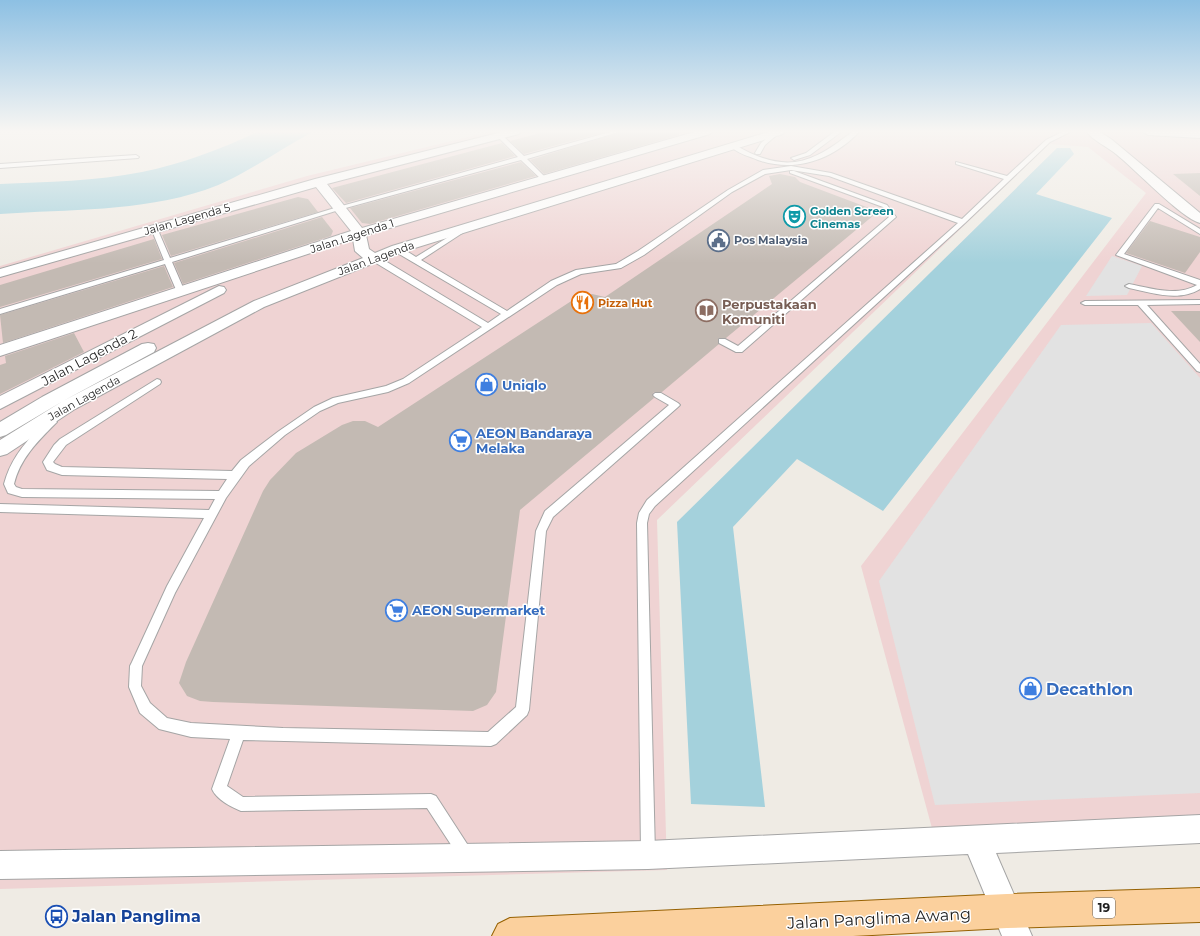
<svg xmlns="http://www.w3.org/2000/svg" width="1200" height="936" font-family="Montserrat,sans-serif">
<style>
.commercial{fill:#efd3d3}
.parking{fill:#e2e2e2}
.water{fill:#a4d1dc}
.building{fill:#c3bab3}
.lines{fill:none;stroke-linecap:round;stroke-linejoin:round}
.lane-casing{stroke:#a5a5a5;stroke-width:2}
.street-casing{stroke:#a5a5a5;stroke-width:2}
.primary-casing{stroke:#966102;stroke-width:2}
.lane{fill:#fff;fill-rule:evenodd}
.street{fill:#fff;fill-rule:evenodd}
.primary{fill:#fbd09d;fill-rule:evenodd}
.labels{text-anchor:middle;stroke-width:3;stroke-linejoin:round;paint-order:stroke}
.far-culture-label{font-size:11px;font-weight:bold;fill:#0d838f;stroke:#fff;text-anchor:start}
.far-street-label{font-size:11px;fill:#1e1e1e;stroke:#fff}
.far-service-label{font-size:11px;font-weight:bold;fill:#4e5e75;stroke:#fff;text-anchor:start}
.far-food-label{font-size:11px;font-weight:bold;fill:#c56008;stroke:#fff;text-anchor:start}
.shield{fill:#fff;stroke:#626262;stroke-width:1}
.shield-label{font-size:12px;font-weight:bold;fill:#1e1e1e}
.education-label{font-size:13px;font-weight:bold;fill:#785e54;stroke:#fff;text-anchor:start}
.street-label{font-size:13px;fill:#1e1e1e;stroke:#fff}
.shop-label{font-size:13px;font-weight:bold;fill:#366cbe;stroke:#fff;text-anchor:start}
.near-shop-label{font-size:16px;font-weight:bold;fill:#366cbe;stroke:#fff;text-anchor:start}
.near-transit-label{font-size:16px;font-weight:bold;fill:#164399;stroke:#fff;text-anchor:start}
.near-street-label{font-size:16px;fill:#1e1e1e;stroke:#fff}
</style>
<rect width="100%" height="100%" fill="#efebe4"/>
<polygon class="commercial" points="489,132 1200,132 1200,840 936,843 861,566 1146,193 1088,147 1049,144 657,520 667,870 0,889 0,266 307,176"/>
<g class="parking">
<polygon points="1112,256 1142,266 1127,295 1086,296"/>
<polygon points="1151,323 1200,378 1200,793 935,805 879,581 1061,325"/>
</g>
<g class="water">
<path d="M257,132h56c-36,18 -69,45 -108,58 -66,22 -136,19 -205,24v-30c47,-2 96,-3 142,-12 40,-8 79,-23 115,-40z"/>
<polygon points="1057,148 1070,148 1074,154 1036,194 1112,218 883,511 797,459 733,527 765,807 691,804 677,522"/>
</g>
<g class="building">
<polygon points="544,132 605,132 524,154 510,141"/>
<polygon points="620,132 679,132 679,135 544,174 530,160"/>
<polygon points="502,143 515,156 346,203 332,188"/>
<polygon points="521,162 536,176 370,224 362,223 350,208"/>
<polygon points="1200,173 1200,196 1173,174"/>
<polygon points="780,174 795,177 800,182 869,208 874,215 726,338 718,338 719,344 662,392 654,392 652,395 654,398 520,510 496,692 487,705 473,711 213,702 200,701 187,696 179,683 186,662 263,491 270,480 296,453 342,425 353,421 365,421 378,427 579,296 592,294 605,297 772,184 769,176"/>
<polygon points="298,197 308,199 318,212 171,256 162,235"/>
<polygon points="322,217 333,231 331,236 183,284 174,263"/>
<polygon points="1150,221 1200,237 1200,252 1185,273 1126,253"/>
<polygon points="154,239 162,259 0,307 0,285"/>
<polygon points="164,266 173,287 3,343 0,315"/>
<polygon points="1171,311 1200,311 1200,342"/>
<polygon points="74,333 84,352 0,394 0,365 6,363 5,356"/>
</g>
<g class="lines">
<defs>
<g id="lane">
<polygon points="610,132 619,132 527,159 546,178 546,180 542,180 521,160 342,209 172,262 185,292 184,294 181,294 177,292 165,264 0,314 0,309 164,260 151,228 152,227 157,228 170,258 338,207 518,157 498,137 498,135 502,135 524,156"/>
<polygon points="774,132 779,133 765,145 760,154 756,154 755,153 761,143"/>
<polygon points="834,132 841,132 810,155 794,160 791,158 806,153"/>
<path d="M852,132h7c-27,28 -64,41 -101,28 -10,-4 -21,-7 -28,-14l5,-1c50,29 75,20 117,-13z"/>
<path d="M1062,132h8l-20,10 -85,81 -310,283 -6,8 -2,9 8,331 -2,5 -5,2 -5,-2 -2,-5 -4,-331 2,-10 8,-13 311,-277 -129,-47 -38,-6 -26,4 -33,18 -88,63 -23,13 -40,6 -24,11 -148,98 -21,9 -50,11 -18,8 -35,24 -36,31 -23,32 -51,95 -33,73 -1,20 9,17 17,15 24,5 92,5 205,4 28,-25 20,-176 9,-20 124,-106 -14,-8 -2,-2 2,-2h6l17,10 2,2 -2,2 -125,110 -7,14 -17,179 -2,5 -31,29 -5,2 -248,-6 -16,46 16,11 188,-3 5,2 35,54 2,5 -2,5 -5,2 -5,-2 -34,-52 -186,3c-10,-4 -25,-12 -29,-22l18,-50 -39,-2 -32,-8 -19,-16 -11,-26 1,-21 2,-4 35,-76 37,-68 -204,-6v-8l209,6 6,-11 -193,-2 -14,-4 -4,-9c6,-23 19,-40 36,-56 3,-3 7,-8 12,-9l3,1 2,2 -2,2c-18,18 -35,35 -41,60l2,3 6,2 197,2 8,-12 -165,-4 -15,-5 -4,-8 11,-17 6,-6 97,-60 3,1 1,2 -1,2 -94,61 -13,17 2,2 7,3 170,4 9,-11 38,-29 35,-24 19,-9 53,-12 17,-7 79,-52 -111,-67v-4h6l111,67 13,-9 -107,-63v-4h6l16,10 47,-29h4v2l-46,30 86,51 44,-30 25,-11 40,-6 22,-13 90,-61 35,-20 28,-4 40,7 131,46 42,-40 -48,-15v-2l51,14 39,-36z"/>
<polygon points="136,155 139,157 138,158 0,168 0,164"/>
<polygon points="790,171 794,171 887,205 896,217 742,352 736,352 719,343 719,339 725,339 738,346 889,217 883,207 790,173"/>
<path d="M1155,204h4l41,25v5l-42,-26 -34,46 76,26v9c-21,13 -48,4 -71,-1l-4,-2 4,-2c22,4 47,13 68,1l-81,-30z"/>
<polygon points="1200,300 1200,304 1147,305 1200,364 1200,372 1197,371 1138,305 1085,305 1081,303 1085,301"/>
</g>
<g id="street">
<polygon points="502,132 520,132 519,134 327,184 362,228 694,132 711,132 710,134 366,235 369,249 375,253 392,246 768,132 784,132 783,134 402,252 264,307 75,409 7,454 0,456 0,440 63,401 6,435 0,437 0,422 42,397 142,344 148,343 154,344 156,348 154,352 63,401 254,301 363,258 355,251 353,239 0,356 0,345 351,231 316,187 0,277 0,269 315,179"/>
<path d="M1087,132h13l11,7 89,74v10c-19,-5 -65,-54 -84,-69 -8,-7 -23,-13 -29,-22z"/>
<polygon points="1143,132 1200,132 1200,138 1148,135"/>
<polygon points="219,286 224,287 226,290 224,293 0,409 0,396"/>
<polygon points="1200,815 1200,843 996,853 1032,936 1002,936 968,854 648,869 0,879 0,851 648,841"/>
</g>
<polygon id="primary" points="1200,888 1200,922 1007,928 853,936 492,936 498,924 510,918 1007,894"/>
</defs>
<use href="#lane" class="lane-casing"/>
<use href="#street" class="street-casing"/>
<use href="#primary" class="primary-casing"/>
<use href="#lane" class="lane"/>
<use href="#street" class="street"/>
<use href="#primary" class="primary"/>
</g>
<linearGradient id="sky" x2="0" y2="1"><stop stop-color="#8dc0e3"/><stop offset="0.5" stop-color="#f8f6f3"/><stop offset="1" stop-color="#f8f6f3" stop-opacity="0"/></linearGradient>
<rect width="1200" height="263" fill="url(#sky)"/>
<defs>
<symbol id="theatre-ring" viewBox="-11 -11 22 22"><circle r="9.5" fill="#fff" stroke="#0f9aa8" stroke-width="1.5"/><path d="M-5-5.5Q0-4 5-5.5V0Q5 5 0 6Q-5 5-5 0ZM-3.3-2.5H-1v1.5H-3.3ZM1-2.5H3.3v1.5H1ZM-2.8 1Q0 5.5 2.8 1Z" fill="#0f9aa8"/></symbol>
<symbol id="civic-ring" viewBox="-11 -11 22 22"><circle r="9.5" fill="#fff" stroke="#5c6f8a" stroke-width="1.5"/><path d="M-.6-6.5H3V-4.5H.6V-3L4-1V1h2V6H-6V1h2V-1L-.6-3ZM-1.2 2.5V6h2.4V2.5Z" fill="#5c6f8a"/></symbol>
<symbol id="restaurant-ring" viewBox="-11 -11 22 22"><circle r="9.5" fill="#fff" stroke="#e8710a" stroke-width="1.5"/><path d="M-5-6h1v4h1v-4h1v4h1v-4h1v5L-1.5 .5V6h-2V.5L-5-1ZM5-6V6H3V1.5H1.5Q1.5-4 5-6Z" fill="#e8710a"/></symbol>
<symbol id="library-ring" viewBox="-11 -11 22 22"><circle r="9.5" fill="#fff" stroke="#8d6e63" stroke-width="1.5"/><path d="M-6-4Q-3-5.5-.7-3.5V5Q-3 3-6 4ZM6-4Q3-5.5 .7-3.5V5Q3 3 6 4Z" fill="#8d6e63"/></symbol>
<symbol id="shop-ring" viewBox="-11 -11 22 22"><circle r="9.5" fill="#fff" stroke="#3f7fe0" stroke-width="1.5"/><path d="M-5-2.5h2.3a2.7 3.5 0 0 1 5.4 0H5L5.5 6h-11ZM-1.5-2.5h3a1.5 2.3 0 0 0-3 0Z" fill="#3f7fe0"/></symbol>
<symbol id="supermarket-ring" viewBox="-11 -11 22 22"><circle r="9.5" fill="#fff" stroke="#3f7fe0" stroke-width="1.5"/><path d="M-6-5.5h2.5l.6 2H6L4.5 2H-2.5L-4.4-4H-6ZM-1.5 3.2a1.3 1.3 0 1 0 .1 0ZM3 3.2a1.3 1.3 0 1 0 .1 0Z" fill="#3f7fe0"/></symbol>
<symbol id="bus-ring" viewBox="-11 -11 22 22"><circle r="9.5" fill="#fff" stroke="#1a4fb4" stroke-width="1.5"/><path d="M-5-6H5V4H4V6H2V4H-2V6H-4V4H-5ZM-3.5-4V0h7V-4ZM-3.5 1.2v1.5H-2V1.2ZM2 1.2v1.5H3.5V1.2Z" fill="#1a4fb4"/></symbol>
</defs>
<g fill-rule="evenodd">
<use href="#theatre-ring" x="782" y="204" width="25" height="25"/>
<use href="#civic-ring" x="706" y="228" width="25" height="25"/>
<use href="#restaurant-ring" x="570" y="290" width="25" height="25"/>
<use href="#library-ring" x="694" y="298" width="25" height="25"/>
<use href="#shop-ring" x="474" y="372" width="25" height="25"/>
<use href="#supermarket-ring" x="448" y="428" width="25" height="25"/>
<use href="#supermarket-ring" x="384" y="598" width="25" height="25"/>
<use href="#shop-ring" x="1018" y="676" width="25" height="25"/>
<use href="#bus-ring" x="44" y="904" width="25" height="25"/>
</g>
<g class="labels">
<g class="far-culture-label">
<text x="810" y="215">Golden Screen<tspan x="810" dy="13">Cinemas</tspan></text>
</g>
<g class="far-street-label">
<text transform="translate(187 219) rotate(-16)" y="4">Jalan Lagenda 5</text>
<text transform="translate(352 236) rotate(-18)" y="4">Jalan Lagenda 1</text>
<text transform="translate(376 258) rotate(-20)" y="4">Jalan Lagenda</text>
<text transform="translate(84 398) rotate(-29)" y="4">Jalan Lagenda</text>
</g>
<g class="far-service-label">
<text x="734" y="244">Pos Malaysia</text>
</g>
<g class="far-food-label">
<text x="598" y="307">Pizza Hut</text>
</g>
<rect class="shield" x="1093" y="898" width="22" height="20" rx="3"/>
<g class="shield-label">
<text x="1104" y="912">19</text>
</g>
<g class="education-label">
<text x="722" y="309">Perpustakaan<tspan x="722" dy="15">Komuniti</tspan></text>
</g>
<g class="street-label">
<text transform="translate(89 357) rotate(-28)" y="5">Jalan Lagenda 2</text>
</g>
<g class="shop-label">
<text x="502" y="390">Uniqlo</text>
<text x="476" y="438">AEON Bandaraya<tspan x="476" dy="15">Melaka</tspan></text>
<text x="412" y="615">AEON Supermarket</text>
</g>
<g class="near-shop-label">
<text x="1046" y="695">Decathlon</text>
</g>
<g class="near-transit-label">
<text x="72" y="922">Jalan Panglima</text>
</g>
<g class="near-street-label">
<text transform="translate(879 918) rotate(-3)" y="6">Jalan Panglima Awang</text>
</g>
</g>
</svg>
